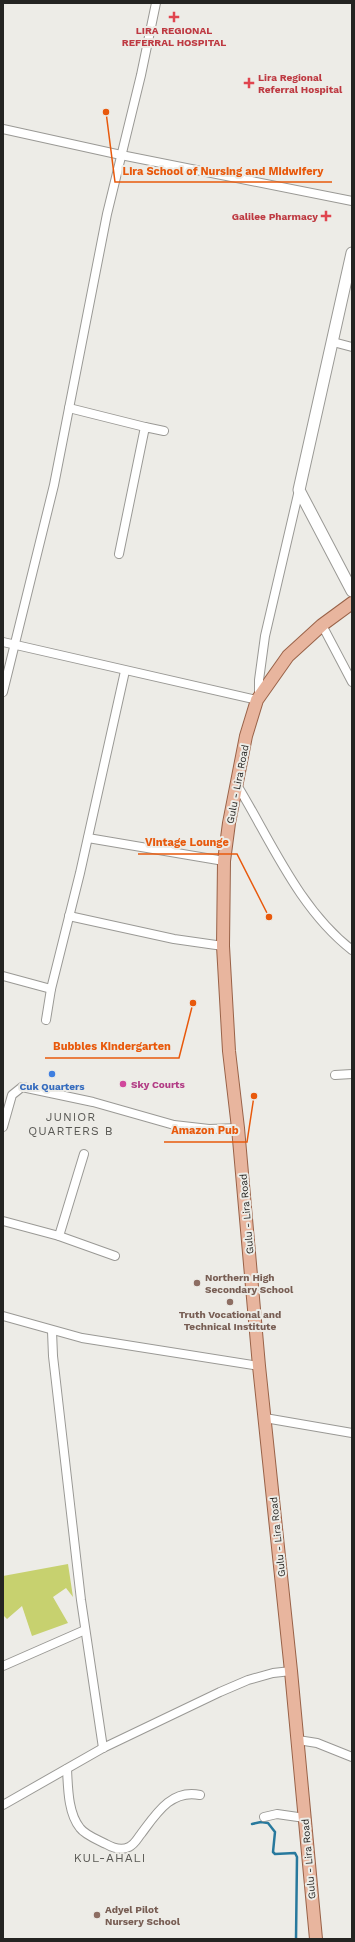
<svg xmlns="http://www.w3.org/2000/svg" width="355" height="1942" font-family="'Work Sans',sans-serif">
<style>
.green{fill:#c7d16f}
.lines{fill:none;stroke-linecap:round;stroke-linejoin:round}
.stream{stroke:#28799d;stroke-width:2.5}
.minor-casing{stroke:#9a9995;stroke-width:10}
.secondary-casing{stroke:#9a9995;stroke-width:13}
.primary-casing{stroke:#996248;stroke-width:14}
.minor{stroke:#fff;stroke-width:8}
.secondary{stroke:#fff;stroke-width:11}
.primary{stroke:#e8b59e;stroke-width:12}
.health-dot{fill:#e0444e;stroke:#edece7;stroke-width:1.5}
.shop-dot{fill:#3f7fe0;stroke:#edece7;stroke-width:1.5}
.hotel-dot{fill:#d1479c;stroke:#edece7;stroke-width:1.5}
.education-dot{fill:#8d6e63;stroke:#edece7;stroke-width:1.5}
.labels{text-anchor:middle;stroke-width:4;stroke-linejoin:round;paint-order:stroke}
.health-label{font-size:10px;font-weight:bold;fill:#be3a42;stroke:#edece7}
.street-label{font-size:10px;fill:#242422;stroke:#edece7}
.hotel-label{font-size:10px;font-weight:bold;fill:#b23c85;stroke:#edece7;text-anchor:start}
.shop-label{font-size:10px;font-weight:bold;fill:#366cbe;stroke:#edece7}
.education-label{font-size:10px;font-weight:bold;fill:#785e54;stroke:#edece7;text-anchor:start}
.quarter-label{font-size:12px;letter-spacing:1px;fill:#595854;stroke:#edece7}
.leader{fill:none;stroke:#e8590c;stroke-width:1.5}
.callout-dot{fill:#e8590c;stroke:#edece7;stroke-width:1.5}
.callout-label{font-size:11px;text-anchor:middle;font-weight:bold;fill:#e8590c;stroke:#edece7;stroke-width:4;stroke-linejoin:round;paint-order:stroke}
</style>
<rect width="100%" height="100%" fill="#edece7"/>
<polygon class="green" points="68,1564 73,1597 66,1588 53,1597 68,1623 32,1636 22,1606 7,1619 3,1615 3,1576"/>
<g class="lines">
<polyline class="stream" points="252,1824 261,1822 268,1823 275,1832 273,1852 275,1854 295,1853 297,1857 296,1939"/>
<defs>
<g id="minor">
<polyline points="3,129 121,155 352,201"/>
<polyline points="333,342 352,347"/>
<polyline points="69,408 145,427"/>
<polyline points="119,554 145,427 164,431"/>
<polyline points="322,625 352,682"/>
<polyline points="3,642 257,700"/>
<polyline points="3,692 54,485 107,214 141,75 156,3"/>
<polyline points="259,696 259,680 265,636 299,490"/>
<path d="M237,785c34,56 62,124 115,165"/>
<polyline points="88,838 224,861"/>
<polyline points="69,916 174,939 223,946"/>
<polyline points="3,976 51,989"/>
<polyline points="46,1020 51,989 80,873 125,671"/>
<polyline points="335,1075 352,1074"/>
<polyline points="3,1127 12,1095 22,1087 93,1102 174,1125 209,1129 238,1128"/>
<polyline points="3,1221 59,1236 115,1256"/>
<polyline points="59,1236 84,1154"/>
<polyline points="3,1316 82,1338 259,1366"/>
<polyline points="52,1331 53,1356 81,1600 103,1748"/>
<polyline points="265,1418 352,1433"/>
<polyline points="3,1666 85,1630"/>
<polyline points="298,1740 317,1743 352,1757"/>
<path d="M67,1769c1,19 1,44 13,59 5,7 18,12 26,16 7,4 15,7 23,3 6,-3 8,-8 12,-13 15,-20 30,-45 59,-39"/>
<polyline points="3,1805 103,1748 220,1692 248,1680 273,1673 291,1671"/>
<polyline points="264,1817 277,1814 305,1818"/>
</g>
<polyline id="secondary" points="352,253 299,490 352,591"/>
<polyline id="primary" points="316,1939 291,1671 259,1366 238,1128 229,1051 223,946 224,861 229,823 246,736 257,700 288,656 322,625 352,603"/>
</defs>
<use href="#minor" class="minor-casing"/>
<use href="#secondary" class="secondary-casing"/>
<use href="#primary" class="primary-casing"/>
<use href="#minor" class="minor"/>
<use href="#secondary" class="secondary"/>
<use href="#primary" class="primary"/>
</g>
<g class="health-dot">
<path d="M172 11h4v4h4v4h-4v4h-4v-4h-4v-4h4z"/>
<path d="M247 77h4v4h4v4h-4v4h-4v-4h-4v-4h4z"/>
<path d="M324 210h4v4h4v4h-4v4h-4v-4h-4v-4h4z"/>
</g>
<circle class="shop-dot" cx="52" cy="1074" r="4"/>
<circle class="hotel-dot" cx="123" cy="1084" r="4"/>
<g class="education-dot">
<circle cx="197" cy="1283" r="4"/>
<circle cx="230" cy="1302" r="4"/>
<circle cx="97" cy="1915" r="4"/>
</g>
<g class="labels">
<g class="health-label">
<text x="174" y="34">LIRA REGIONAL<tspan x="174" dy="12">REFERRAL HOSPITAL</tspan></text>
<text x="258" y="81" text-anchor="start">Lira Regional<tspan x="258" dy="12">Referral Hospital</tspan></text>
<text x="318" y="220" text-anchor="end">Galilee Pharmacy</text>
</g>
<g class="street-label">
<text transform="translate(237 784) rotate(-79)" y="4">Gulu - Lira Road</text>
<text transform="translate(246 1214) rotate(-95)" y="4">Gulu - Lira Road</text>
<text transform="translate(277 1537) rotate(-96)" y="4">Gulu - Lira Road</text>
<text transform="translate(308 1859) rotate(-95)" y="4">Gulu - Lira Road</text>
</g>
<g class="hotel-label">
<text x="131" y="1088">Sky Courts</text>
</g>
<g class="shop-label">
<text x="52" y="1090">Cuk Quarters</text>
</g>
<g class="education-label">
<text x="205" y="1281">Northern High<tspan x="205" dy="12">Secondary School</tspan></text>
<text x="230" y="1318" text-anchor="middle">Truth Vocational and<tspan x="230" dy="12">Technical Institute</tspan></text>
<text x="105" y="1913">Adyel Pilot<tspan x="105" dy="12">Nursery School</tspan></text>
</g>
<g class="quarter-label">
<text x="71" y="1121">JUNIOR<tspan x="71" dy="14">QUARTERS B</tspan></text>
<text x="110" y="1862">KUL-AHALI</text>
</g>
</g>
<path class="leader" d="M106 112L115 182H332M269 917L237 854H138M193 1003L179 1058H45M254 1096L247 1142H164"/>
<g class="callout-dot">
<circle cx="106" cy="112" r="4"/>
<circle cx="269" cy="917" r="4"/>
<circle cx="193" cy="1003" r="4"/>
<circle cx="254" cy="1096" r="4"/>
</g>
<g class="callout-label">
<text x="223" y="175">Lira School of Nursing and Midwifery</text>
<text x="187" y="846">Vintage Lounge</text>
<text x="112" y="1050">Bubbles Kindergarten</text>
<text x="205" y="1134">Amazon Pub</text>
</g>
<rect width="355" height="1942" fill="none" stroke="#242422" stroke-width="8"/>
</svg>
